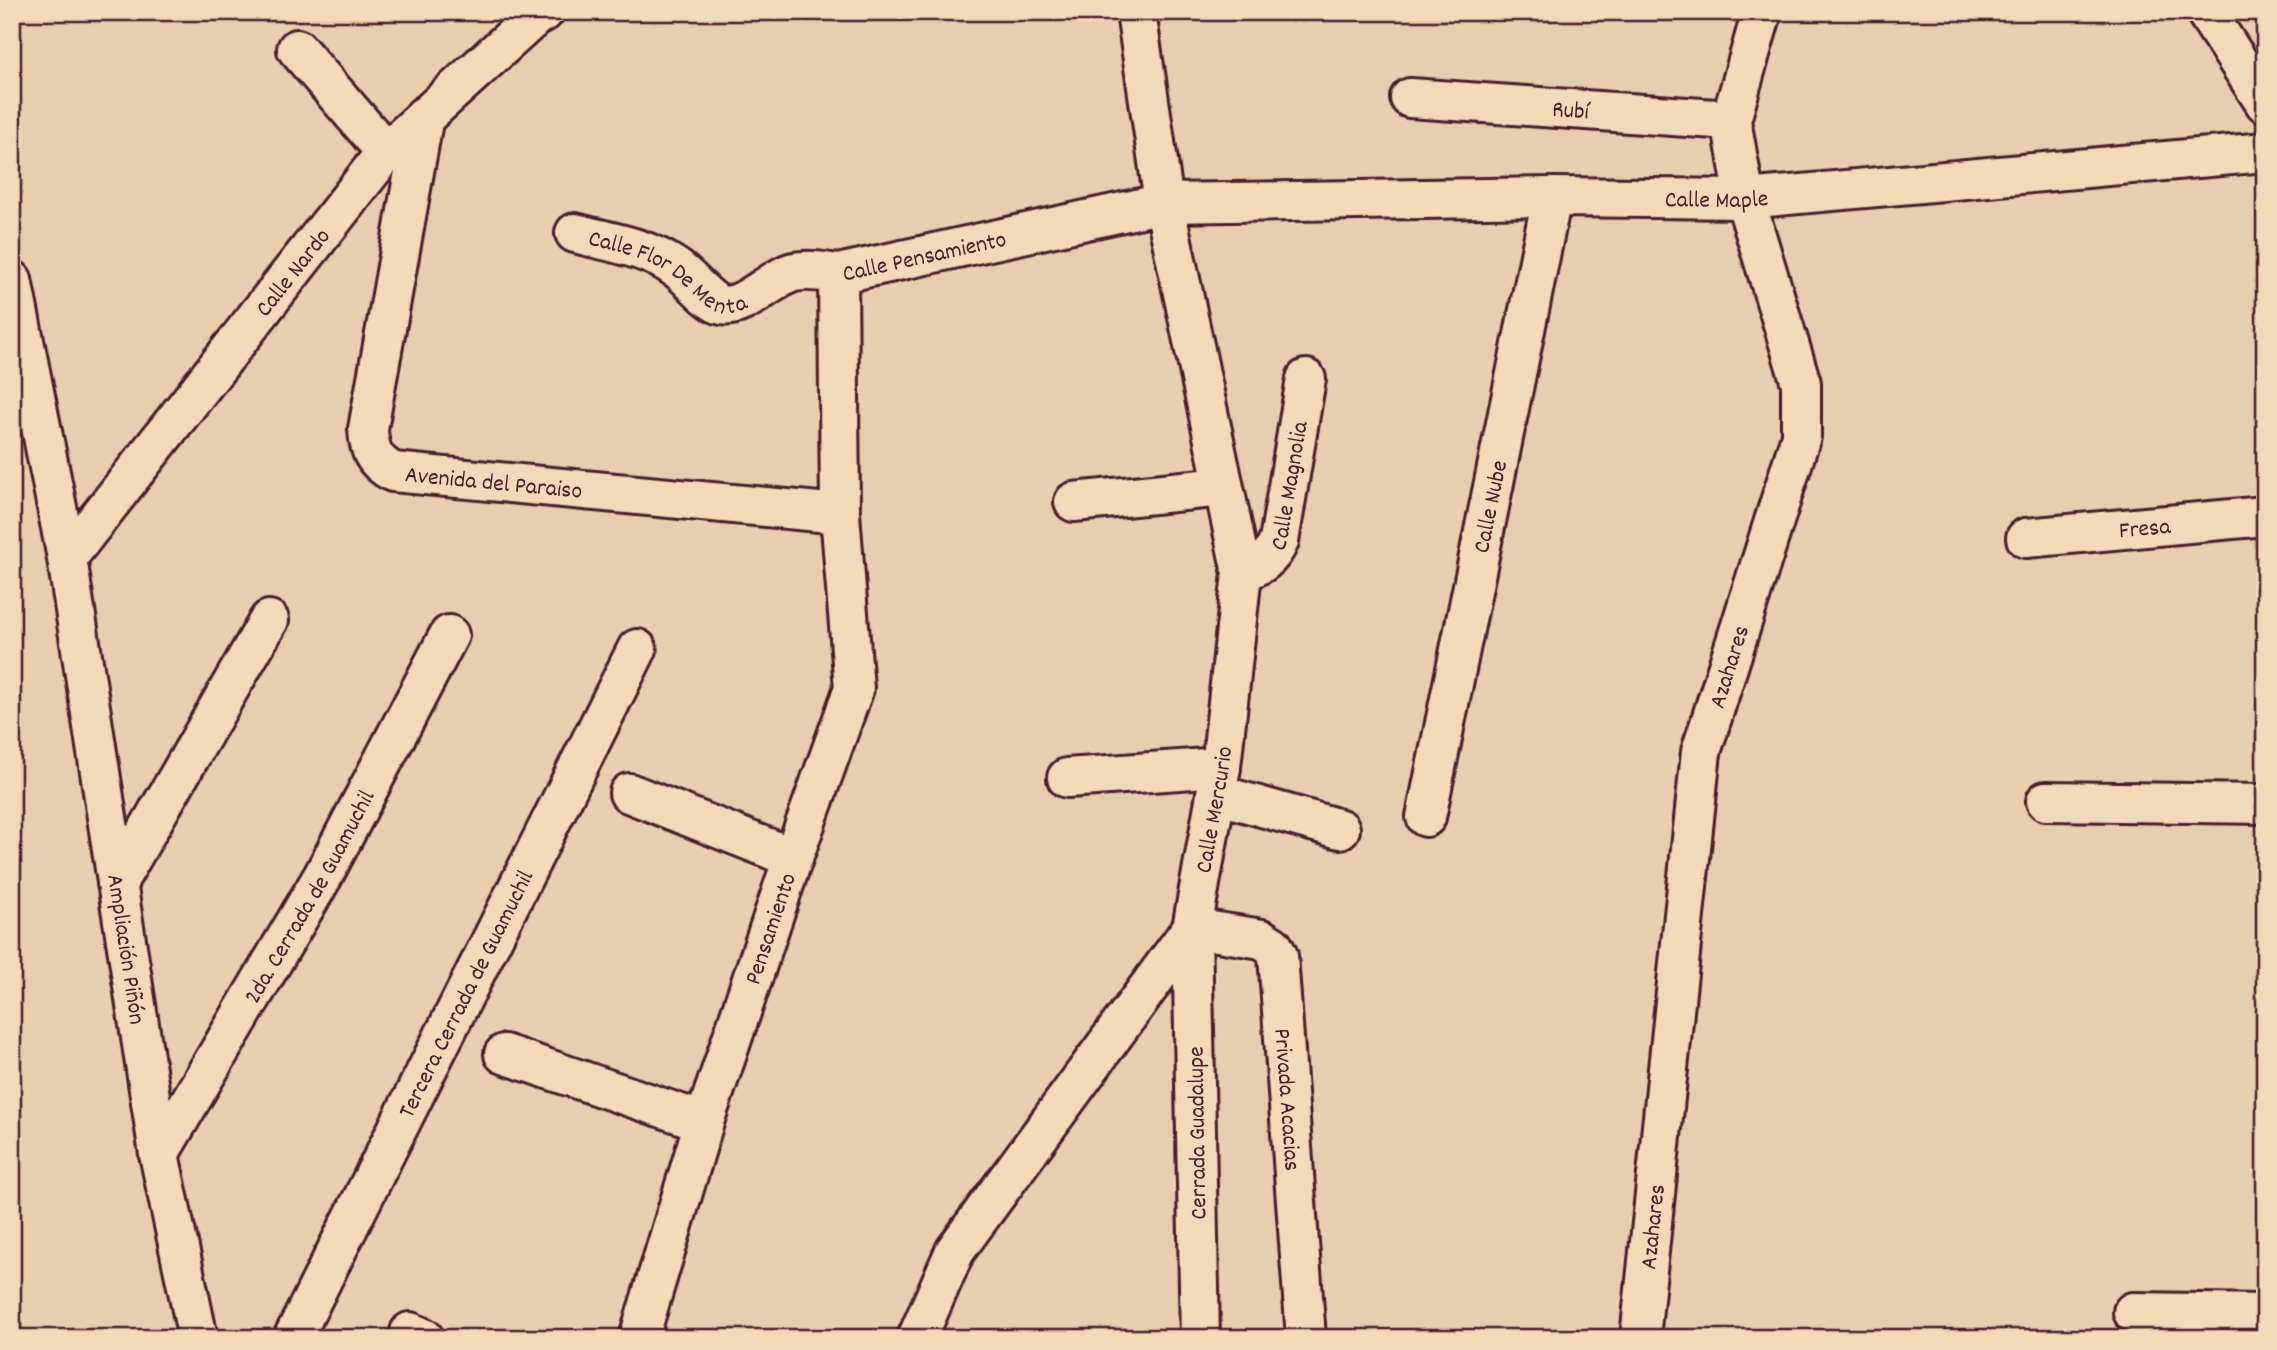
<svg xmlns="http://www.w3.org/2000/svg" width="2277" height="1350" font-family="Dekko,sans-serif">
<style>
.lines{fill:none;stroke-linecap:round;stroke-linejoin:round}
.street-casing{stroke:#4a1f2b;stroke-width:44}
.street{stroke:#f1d9b9;stroke-width:38}
.labels{text-anchor:middle;stroke-width:7;stroke-linejoin:round;paint-order:stroke}
.street-label{font-size:24px;fill:#4a1f2b;stroke:#f1d9b9}
</style>
<rect width="100%" height="100%" fill="#e7ceb1"/>
<filter id="ink" filterUnits="userSpaceOnUse"><feTurbulence type="fractalNoise" baseFrequency=".0143" numOctaves="2"/><feDisplacementMap in="SourceGraphic" scale="14" xChannelSelector="R" yChannelSelector="G"/><feConvolveMatrix kernelMatrix="1 2 1 2 8 2 1 2 1" color-interpolation-filters="sRGB"/></filter>
<g filter="url(#ink)">
<g class="lines">
<defs>
<g id="street">
<polyline points="2206,12 2265,103"/>
<polyline points="297,49 386,152"/>
<path id="s1" d="M1410,98l321,22"/>
<path id="s2" d="M424,116l-56,313c1,21 6,33 25,43l447,42"/>
<path id="s3" d="M575,233c34,9 72,14 101,35 13,8 32,34 46,37 21,5 51,-28 72,-33 14,-3 30,0 44,2l326,-71 388,-6 193,2 520,-47"/>
<path id="s4" d="M12,280l55,278 92,596 39,184"/>
<polyline points="1074,502 1223,487"/>
<path id="s5" d="M2026,538l239,-22"/>
<path id="s6" d="M67,558l319,-406 151,-137 7,-3"/>
<path id="s7" d="M1242,573c18,-8 29,-13 37,-32l27,-162"/>
<polyline points="1067,778 1221,767"/>
<polyline points="629,793 793,858"/>
<polyline points="1216,794 1340,829"/>
<polyline points="2046,801 2265,804"/>
<path id="s8" d="M1426,817l126,-620"/>
<polyline points="117,883 269,620"/>
<polyline points="504,1054 704,1122"/>
<path id="s9" d="M159,1154l164,-278 126,-241"/>
<polyline points="2133,1312 2265,1314"/>
<polyline points="410,1332 424,1338"/>
<path id="s10" d="M293,1338l344,-689"/>
<path id="s11" d="M639,1338l65,-216 89,-264 61,-170 -14,-174 -2,-240"/>
<path id="s12" d="M917,1338l38,-87 237,-323 29,-161 21,-194 -78,-370 -28,-191"/>
<path id="s13" d="M1200,1338l-8,-410 70,11 11,7 5,10 28,382"/>
<path id="s14" d="M1640,1338l61,-586 100,-316v-53l-56,-184 -14,-79 31,-108"/>
</g>
</defs>
<use href="#street" class="street-casing"/>
<use href="#street" class="street"/>
</g>
</g>
<g class="labels">
<g class="street-label">
<text dy="8" stroke="none"><textPath href="#s1" startOffset="161">Rubí</textPath></text>
<text dy="8" stroke="none"><textPath href="#s3" startOffset="1178">Calle Maple</textPath></text>
<text dy="8" stroke="none"><textPath href="#s3" startOffset="380">Calle Pensamiento</textPath></text>
<text dy="8" stroke="none"><textPath href="#s3" startOffset="103">Calle Flor De Menta</textPath></text>
<text dy="8" stroke="none"><textPath href="#s6" startOffset="364">Calle Nardo</textPath></text>
<text dy="8" stroke="none"><textPath href="#s2" startOffset="472">Avenida del Paraiso</textPath></text>
<text dy="8" stroke="none"><textPath href="#s7" startOffset="107">Calle Magnolia</textPath></text>
<text dy="8" stroke="none"><textPath href="#s8" startOffset="317">Calle Nube</textPath></text>
<text dy="8" stroke="none"><textPath href="#s5" startOffset="119">Fresa</textPath></text>
<text dy="8" stroke="none"><textPath href="#s14" startOffset="679">Azahares</textPath></text>
<text dy="8" stroke="none"><textPath href="#s12" startOffset="616">Calle Mercurio</textPath></text>
<text dy="8" stroke="none"><textPath href="#s9" startOffset="298">2da. Cerrada de Guamuchil</textPath></text>
<text dy="8" stroke="none"><textPath href="#s11" startOffset="430">Pensamiento</textPath></text>
<text dy="8" stroke="none"><textPath href="#s4" startOffset="679">Ampliación Piñón</textPath></text>
<text dy="8" stroke="none"><textPath href="#s10" startOffset="385">Tercera Cerrada de Guamuchil</textPath></text>
<text dy="8" stroke="none"><textPath href="#s13" startOffset="649">Privada Acacias</textPath></text>
<text transform="translate(1196 1133) rotate(-91)" y="8">Cerrada Guadalupe</text>
<text dy="8" stroke="none"><textPath href="#s14" startOffset="112">Azahares</textPath></text>
</g>
</g>
<rect width="2277" height="1350" fill="none" stroke="#f1d9b9" stroke-width="42"/>
<rect x="21" y="21" width="2235" height="1308" fill="none" stroke="#4a1f2b" stroke-width="2.5" filter="url(#ink)"/>
</svg>
